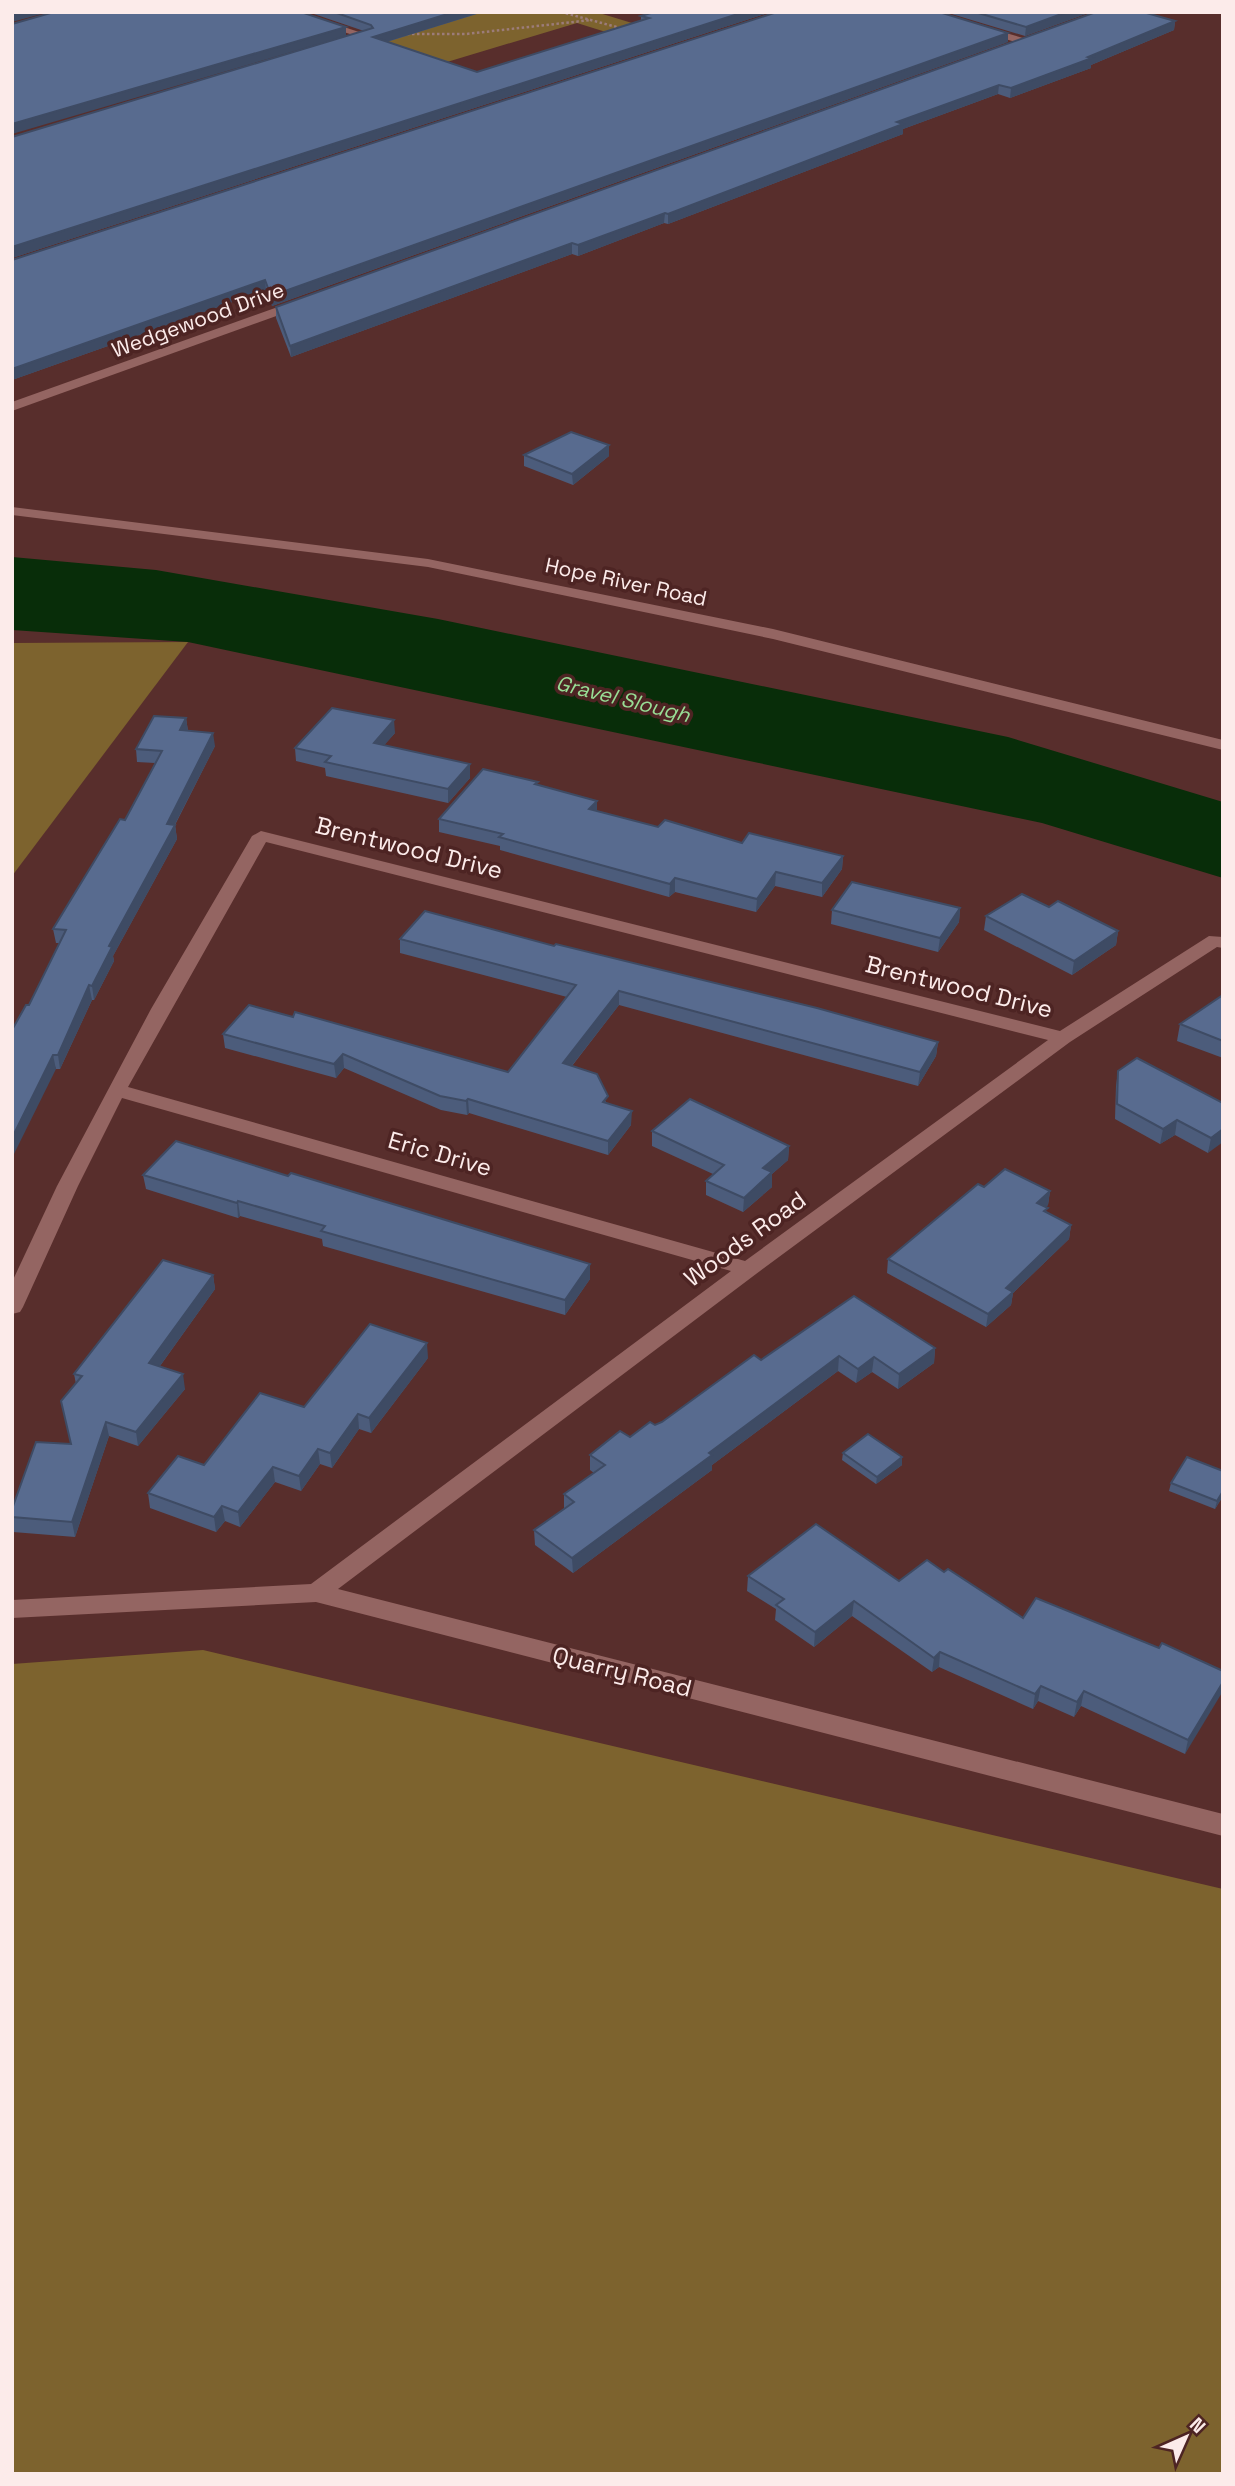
<svg xmlns="http://www.w3.org/2000/svg" width="1235" height="2486" font-family="'Space Grotesk',sans-serif">
<style>
.green{fill:#7d632e}
.water{fill:#082d09}
.lines{fill:none;stroke-linecap:round;stroke-linejoin:round}
.path{stroke:#9c7c7a;stroke-width:2.5;stroke-dasharray:2.5 2.5;stroke-linecap:butt}
.street{fill:#946562;fill-rule:evenodd}
.secondary{fill:#946562;fill-rule:evenodd}
.wall{fill:#4c5c7b}
.shaded-wall{fill:#3e4b64}
.building{fill:#586b8f;stroke:#3e4b64;stroke-width:2}
.labels{text-anchor:middle;stroke-width:7;stroke-linejoin:round;paint-order:stroke}
.far-street-label{font-size:21px;fill:#fcebea;stroke:#4d2423}
.far-water-label{font-size:21px;font-style:italic;fill:#98dd95;stroke:#4d2423}
.street-label{font-size:24px;fill:#fcebea;stroke:#4d2423}
</style>
<rect width="100%" height="100%" fill="#582e2c"/>
<g class="green">
<polygon points="477,12 596,12 681,38 654,47 577,23 447,62 383,40"/>
<polygon points="188,642 12,876 12,643"/>
<polygon points="203,1650 1223,1889 1223,2474 12,2474 12,1664"/>
</g>
<polygon class="water" points="12,557 156,570 438,619 1008,737 1223,802 1223,878 1042,823 188,642 12,630"/>
<g class="lines">
<g class="path">
<polyline points="561,12 624,29"/>
<polyline points="407,34 466,34 591,20"/>
</g>
<g class="street">
<polygon points="283,12 299,12 371,36 362,38"/>
<polygon points="982,26 1030,40 1031,42 1026,45 978,31 978,27"/>
<polygon points="303,298 309,302 307,305 12,411 12,402"/>
<path d="M261,831l799,200 149,-95 14,1v11l-6,-1 -147,95 -314,232 -418,315 885,225v22l-907,-234 -304,16v-18l299,-16 420,-313 -609,-173 -44,88 -55,121 -3,5 -8,2v-32l45,-96 94,-177 101,-173zM266,842l782,198 -303,221 -617,-174z"/>
</g>
<polygon class="secondary" points="12,507 428,559 773,629 1223,740 1223,750 773,639 428,567 12,515"/>
</g>
<g class="wall">
<polygon points="308,12 483,12 387,42 477,72 641,21 641,16 646,15 638,12 771,12 12,258 12,137 364,31"/>
<polygon points="945,12 1091,12 1025,36"/>
<polygon points="1175,21 1174,30 1091,65 1091,68 1010,98 998,94 903,129 903,134 668,224 664,223 578,256 572,254 291,357 276,318 276,307"/>
<polygon points="1008,42 272,306 266,290 12,380 12,260"/>
<polygon points="524,455 609,456 573,485 524,466"/>
<polygon points="186,718 188,731 215,746 175,825 177,839 113,956 114,961 94,1000 92,1000 60,1069 56,1069 29,1005 60,943 56,943 53,929 125,820 155,763 137,762 136,749"/>
<polygon points="395,733 384,745 470,764 470,778 448,803 326,776 325,768 296,761 295,748"/>
<polygon points="538,785 597,811 658,827 742,843 843,856 842,869 822,897 775,886 756,912 675,892 669,897 500,850 500,846 439,832 439,819"/>
<polygon points="1049,907 1118,931 1116,945 1072,975 984,930 986,916"/>
<polygon points="960,908 959,922 938,952 831,924 832,910"/>
<polygon points="400,939 554,946 938,1042 936,1056 918,1086 619,1005 572,1066 608,1104 631,1125 608,1155 469,1113 467,1115 441,1110 344,1068 336,1078 225,1048 223,1034 508,1072 567,997 400,953"/>
<polygon points="1223,995 1223,1058 1177,1041 1180,1024"/>
<polygon points="1118,1071 1223,1103 1208,1153 1175,1135 1160,1144 1115,1119 1116,1086"/>
<polygon points="652,1131 789,1146 788,1160 772,1174 772,1187 743,1212 706,1195 706,1181 713,1174 652,1146"/>
<polygon points="143,1175 288,1176 590,1264 590,1279 565,1315 323,1246 322,1239 240,1216 238,1218 146,1189"/>
<polygon points="984,1187 1050,1191 1048,1205 1045,1207 1047,1213 1071,1225 1069,1239 1013,1293 1011,1305 986,1327 887,1273 888,1259"/>
<polygon points="213,1275 215,1289 160,1366 185,1389 138,1446 109,1436 75,1537 13,1532 12,1509 71,1444 61,1401 76,1384 74,1374"/>
<polygon points="935,1348 934,1363 898,1389 872,1372 856,1383 838,1371 712,1465 712,1470 573,1573 535,1545 534,1530 564,1509 564,1494 594,1473 590,1470 590,1455 662,1422 761,1360"/>
<polygon points="428,1358 371,1433 359,1429 332,1468 320,1464 301,1491 275,1482 240,1527 225,1521 216,1532 150,1508 148,1493 204,1465 304,1407"/>
<polygon points="843,1453 902,1457 902,1465 876,1484 842,1460"/>
<polygon points="1171,1483 1223,1496 1215,1509 1169,1491"/>
<polygon points="944,1572 1023,1618 1159,1648 1223,1671 1185,1754 1081,1706 1074,1717 1038,1701 1033,1709 939,1667 932,1672 852,1616 814,1647 775,1620 776,1609 747,1591 748,1576 899,1581"/>
</g>
<g class="shaded-wall">
<polygon points="15,12 49,12 12,22 12,13"/>
<polygon points="454,12 483,12 373,46 373,37"/>
<polygon points="744,12 771,12 12,258 12,247"/>
<polygon points="1067,12 1091,12 1025,36 1026,27"/>
<polygon points="1175,21 1174,30 1091,65 1091,68 1010,98 1011,88"/>
<polygon points="346,27 346,36 12,134 12,124"/>
<polygon points="1008,33 1008,42 272,306 271,296"/>
<polygon points="999,85 998,94 903,129 903,134 668,224 668,214 897,122"/>
<polygon points="665,213 664,223 578,256 578,245"/>
<polygon points="572,243 572,254 291,357 290,346"/>
<polygon points="265,280 266,290 12,380 12,369"/>
<polygon points="609,445 609,456 573,485 572,474"/>
<polygon points="186,718 188,731 180,730"/>
<polygon points="394,720 395,733 374,757 374,743"/>
<polygon points="213,733 215,746 170,834 175,825 177,839 113,956 114,961 94,1000 92,986 109,946 167,824"/>
<polygon points="470,764 470,778 448,803 448,789"/>
<polygon points="597,801 597,814 589,809"/>
<polygon points="843,856 842,869 822,897 822,883"/>
<polygon points="776,872 775,886 756,912 757,899"/>
<polygon points="675,878 675,892 669,897 670,884"/>
<polygon points="960,908 959,922 938,952 940,938"/>
<polygon points="1118,931 1116,945 1072,975 1074,961"/>
<polygon points="89,985 92,1000 60,1069 58,1055"/>
<polygon points="619,991 619,1005 563,1077 563,1063"/>
<polygon points="938,1042 936,1056 918,1086 920,1072"/>
<polygon points="343,1054 344,1068 336,1078 334,1064"/>
<polygon points="53,1055 56,1069 12,1158 12,1138"/>
<polygon points="468,1099 469,1113 467,1115 466,1101"/>
<polygon points="632,1111 631,1125 608,1155 608,1141"/>
<polygon points="1177,1120 1175,1135 1160,1144 1163,1129"/>
<polygon points="1223,1129 1223,1142 1208,1153 1211,1138"/>
<polygon points="789,1146 788,1160 772,1174 772,1187 743,1212 744,1198 763,1168"/>
<polygon points="1050,1191 1048,1205 1035,1216 1037,1203"/>
<polygon points="238,1201 240,1216 238,1218 237,1203"/>
<polygon points="1071,1225 1069,1239 1013,1293 1011,1305 986,1327 988,1314 1006,1288"/>
<polygon points="590,1264 590,1279 565,1315 565,1300"/>
<polygon points="213,1275 215,1289 152,1377 149,1363"/>
<polygon points="427,1343 428,1358 371,1433 369,1418"/>
<polygon points="935,1348 934,1363 898,1389 899,1374"/>
<polygon points="839,1356 838,1371 712,1465 712,1470 573,1573 572,1558 709,1453"/>
<polygon points="874,1357 872,1372 856,1383 858,1369"/>
<polygon points="183,1374 185,1389 138,1446 136,1432"/>
<polygon points="358,1414 359,1429 332,1468 330,1453"/>
<polygon points="106,1422 109,1436 75,1537 72,1522"/>
<polygon points="318,1449 320,1464 301,1491 299,1476"/>
<polygon points="902,1457 902,1465 876,1484 877,1477"/>
<polygon points="273,1467 275,1482 240,1527 238,1512"/>
<polygon points="1223,1491 1223,1496 1215,1509 1217,1501"/>
<polygon points="222,1506 225,1521 216,1532 214,1517"/>
<polygon points="854,1601 852,1616 814,1647 815,1632"/>
<polygon points="940,1652 939,1667 932,1672 934,1658"/>
<polygon points="1223,1682 1223,1691 1185,1754 1188,1740"/>
<polygon points="1041,1686 1038,1701 1033,1709 1035,1694"/>
<polygon points="1084,1691 1081,1706 1074,1717 1077,1702"/>
</g>
<g class="building">
<polygon points="54,12 301,12 346,27 12,124 12,24"/>
<polygon points="334,12 454,12 373,37 477,72 649,18 641,16 654,12 744,12 12,247 12,137 373,28 371,25"/>
<polygon points="777,12 939,12 1008,33 271,296 265,280 12,369 12,260"/>
<polygon points="975,12 1067,12 1026,27"/>
<polygon points="1096,12 1143,12 1175,21 1088,57 1092,58 1011,88 999,85 897,122 903,124 668,214 665,213 578,245 572,243 290,346 276,307"/>
<polygon points="571,432 609,445 572,474 524,455"/>
<polygon points="332,708 394,720 374,743 470,764 448,789 325,762 331,756 295,748"/>
<polygon points="154,716 186,718 180,730 213,733 167,824 175,825 109,946 112,947 92,986 89,985 58,1055 53,1055 12,1138 12,1030 26,1005 29,1005 66,930 53,929 120,819 125,820 162,751 136,749"/>
<polygon points="483,769 538,782 535,784 597,801 589,809 658,827 665,820 742,843 749,833 843,856 822,883 776,872 757,899 675,878 670,884 499,837 503,834 439,819"/>
<polygon points="852,882 960,908 940,938 832,910"/>
<polygon points="1022,894 1049,907 1058,901 1118,931 1074,961 986,916"/>
<polygon points="425,911 554,946 556,944 817,1008 938,1042 920,1072 619,991 563,1063 597,1074 608,1096 603,1102 632,1111 608,1141 468,1099 466,1101 440,1096 343,1054 334,1064 223,1034 249,1005 293,1017 295,1012 508,1072 576,985 400,939"/>
<polygon points="1223,995 1223,1041 1180,1024"/>
<polygon points="1137,1058 1223,1103 1223,1129 1211,1138 1177,1120 1163,1129 1117,1104 1118,1071"/>
<polygon points="690,1099 789,1146 763,1168 772,1172 744,1198 706,1181 724,1165 652,1131"/>
<polygon points="176,1141 288,1176 291,1173 590,1264 565,1300 321,1231 325,1226 238,1201 237,1203 143,1175"/>
<polygon points="1005,1169 1050,1191 1037,1203 1048,1208 1044,1211 1071,1225 1006,1288 1013,1292 988,1314 888,1259 978,1184 984,1187"/>
<polygon points="163,1260 213,1275 149,1363 183,1374 136,1432 106,1422 72,1522 12,1517 12,1509 36,1442 71,1444 61,1401 82,1376 74,1374"/>
<polygon points="854,1296 935,1348 899,1374 874,1357 858,1369 839,1356 709,1453 712,1455 572,1558 534,1530 574,1502 564,1494 605,1465 590,1455 620,1431 630,1437 650,1422 655,1425 662,1422 754,1355 761,1360"/>
<polygon points="370,1324 427,1343 369,1418 358,1414 330,1453 318,1449 299,1476 273,1467 238,1512 222,1506 214,1517 148,1493 178,1456 204,1465 260,1393 304,1407"/>
<polygon points="868,1434 902,1457 877,1477 843,1453"/>
<polygon points="1187,1457 1223,1471 1223,1491 1217,1501 1171,1483"/>
<polygon points="816,1524 899,1581 927,1560 944,1572 948,1569 1023,1618 1036,1598 1159,1648 1162,1643 1223,1671 1223,1682 1188,1740 1084,1691 1077,1702 1041,1686 1035,1694 940,1652 934,1658 854,1601 815,1632 776,1605 784,1599 748,1576"/>
</g>
<g class="labels">
<g class="far-street-label">
<text transform="translate(198 320) rotate(-20)" y="7">Wedgewood Drive</text>
<text transform="translate(626 582) rotate(12)" y="7">Hope River Road</text>
</g>
<g class="far-water-label">
<text transform="translate(623 699) rotate(14)" y="7">Gravel Slough</text>
</g>
<g class="street-label">
<text transform="translate(409 848) rotate(14)" y="8">Brentwood Drive</text>
<text transform="translate(959 987) rotate(14)" y="8">Brentwood Drive</text>
<text transform="translate(440 1154) rotate(16)" y="8">Eric Drive</text>
<text transform="translate(745 1239) rotate(-36)" y="8">Woods Road</text>
<text transform="translate(622 1672) rotate(14)" y="8">Quarry Road</text>
</g>
</g>
<rect width="1235" height="2486" fill="none" stroke="#fcebea" stroke-width="28"/>
<g transform="translate(1186 2437) rotate(45)" stroke="#4d2423" stroke-width="5" paint-order="stroke">
<path d="M0-5L12 26L0 18L-12 26Z" fill="#fcebea"/>
<text y="-10" font-size="19" font-weight="bold" text-anchor="middle" fill="#fcebea">N</text>
</g>
</svg>
